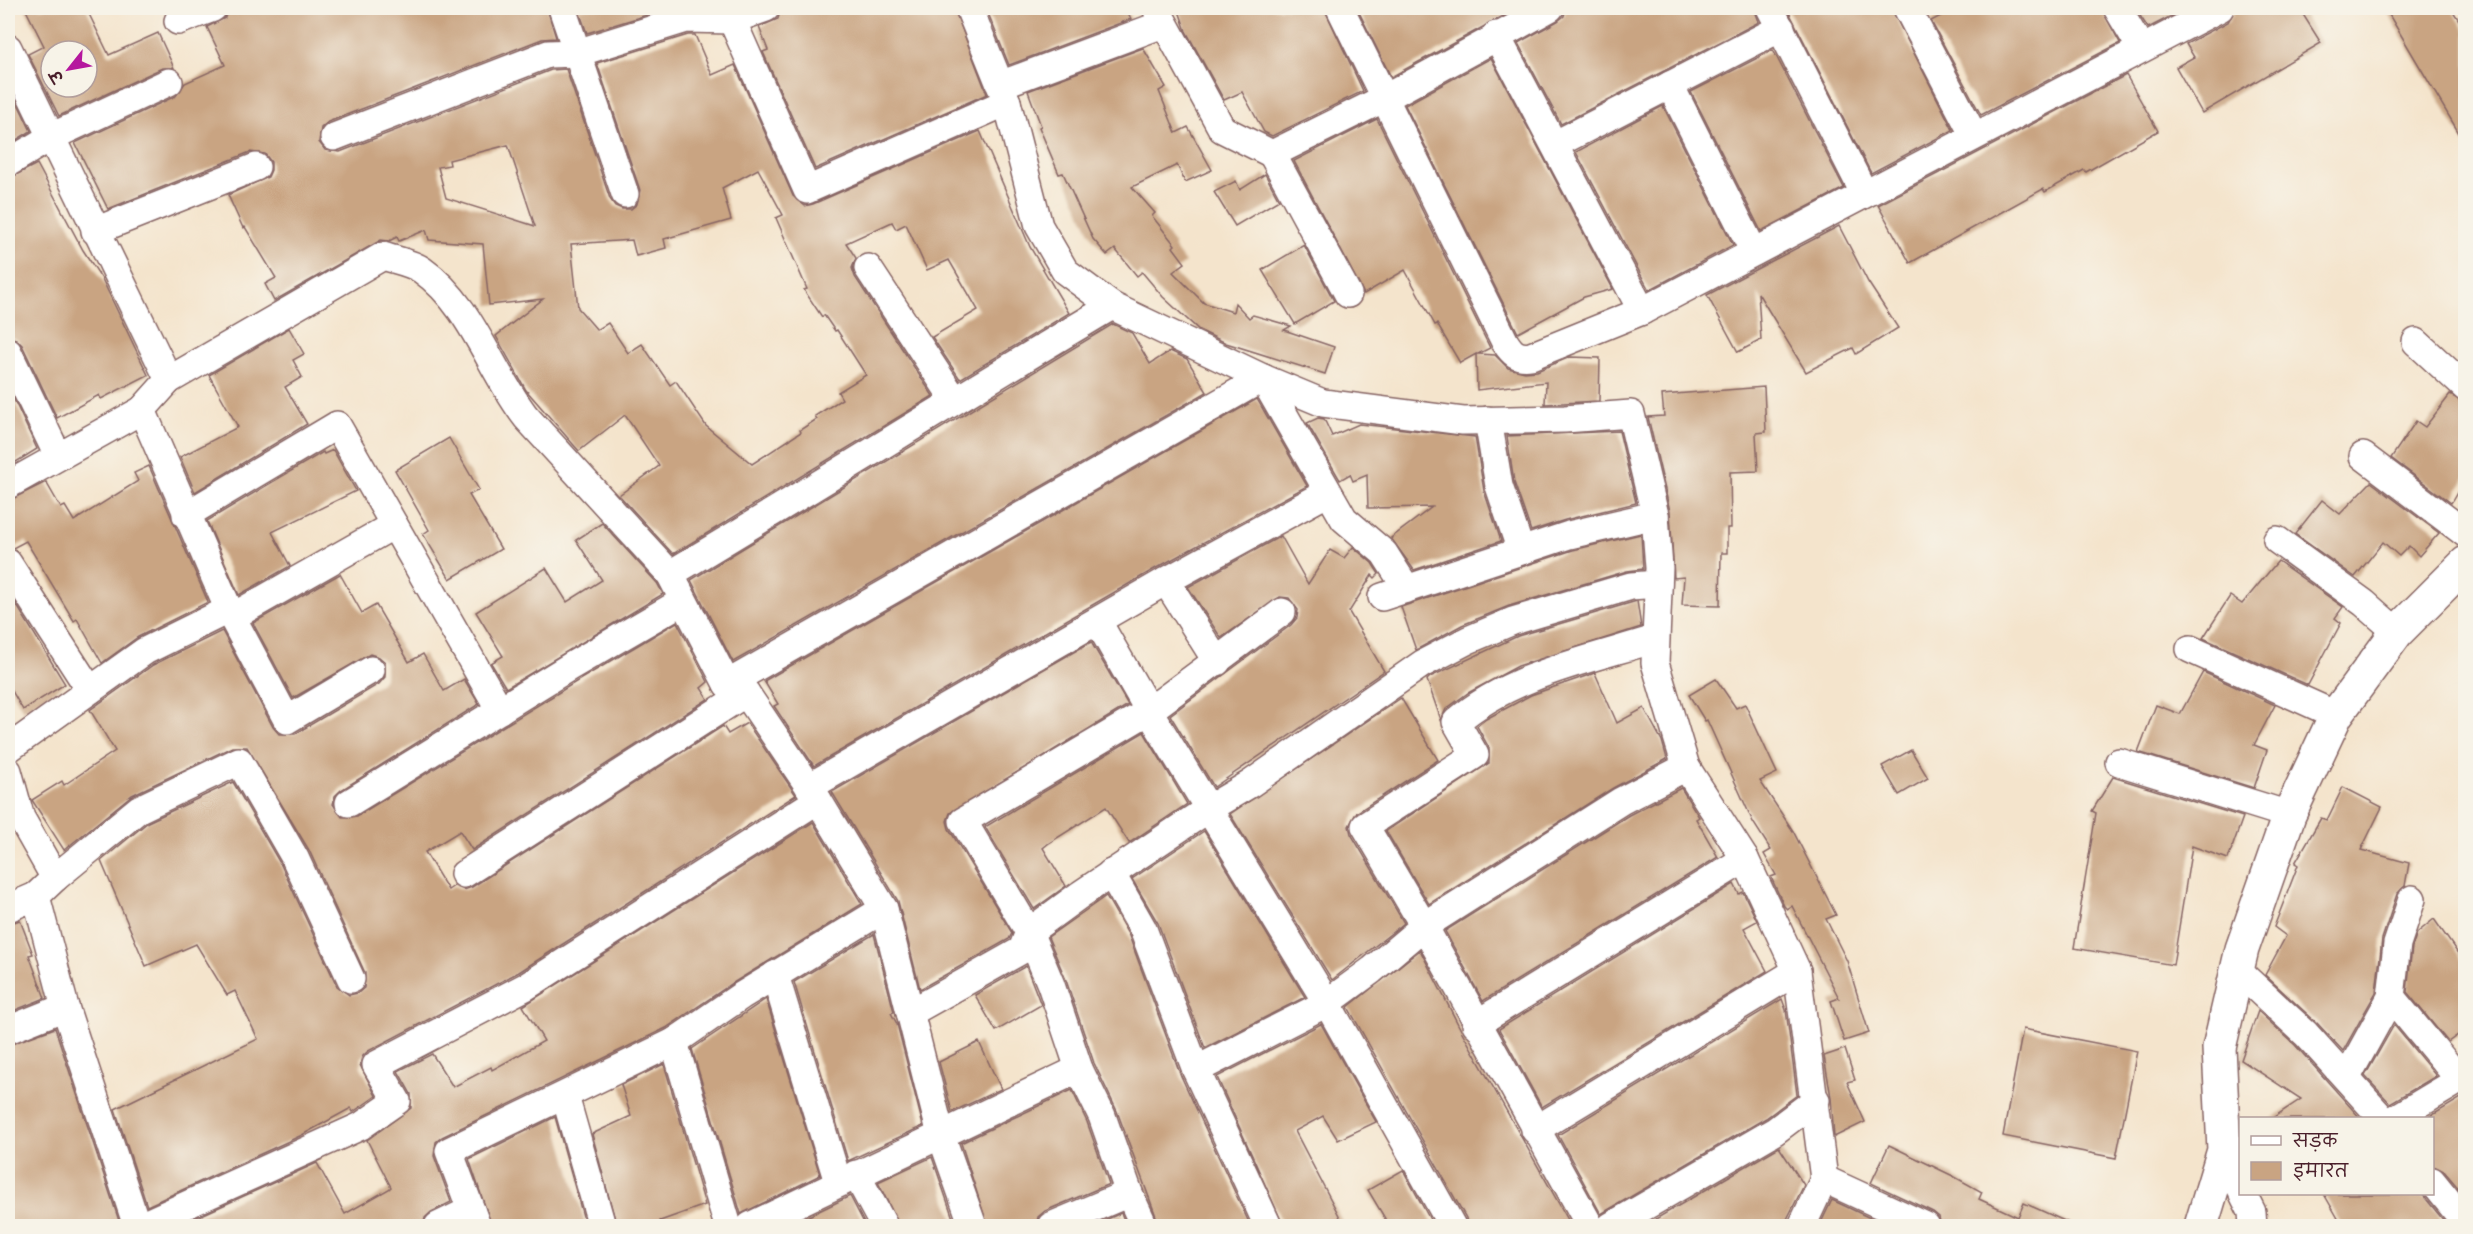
<svg xmlns="http://www.w3.org/2000/svg" width="2473" height="1234" font-family="Delius,'Playpen Sans Deva',sans-serif">
<style>
.building{fill:#c9a482;fill-rule:evenodd}
.lines{fill:none;stroke-linecap:round;stroke-linejoin:round}
.minor-casing{stroke:#866463;stroke-width:30}
.major-casing{stroke:#866463;stroke-width:36}
.minor{stroke:#fff;stroke-width:27}
.major{stroke:#fff;stroke-width:33}
</style>
<rect width="100%" height="100%" fill="#f7f3e8"/>
<filter id="ink" filterUnits="userSpaceOnUse"><feTurbulence type="fractalNoise" baseFrequency=".0167" numOctaves="2"/><feDisplacementMap in="SourceGraphic" scale="12" xChannelSelector="R" yChannelSelector="G"/><feConvolveMatrix kernelMatrix="1 2 1 2 8 2 1 2 1" color-interpolation-filters="sRGB"/></filter>
<filter id="wash" filterUnits="userSpaceOnUse"><feTurbulence type="fractalNoise" baseFrequency=".008" numOctaves="4" result="noise"/><feDisplacementMap in="SourceGraphic" scale="24" xChannelSelector="R" yChannelSelector="G"/><feGaussianBlur stdDeviation="1.35" result="paint"/><feColorMatrix in="noise" values="0 0 0 0 0 0 0 0 0 0 0 0 0 0 0 0 0 1.4 0 .05"/><feComposite in="paint" operator="in"/></filter>
<g filter="url(#wash)">
<rect width="100%" height="100%" fill="#f4e4cc"/>
<g id="blocks">
<g class="building">
<path d="M25,8h61l23,47 49,-22 16,35h-12l-103,48 -31,-62 16,-8zM51,51h36v36h-36z"/>
<path d="M228,8h319l9,30 -14,1 -214,83 -7,6 -2,14 6,8 15,2 211,-82 15,-1 44,130 5,7 7,3h9l6,-5 3,-14 -43,-127 91,-28h7l17,40 23,-10 58,131 12,10 8,-2 167,-73 50,116 39,66 -109,66 -28,-42 46,-27 -29,-50 -22,10 -21,-46 -10,5 -4,-7 -46,21 10,15 -4,10 3,9 78,119 -260,158 -54,-59 40,-29 -34,-51 -46,36 -53,-61 -30,-54 47,-37 -54,6 -6,-61 -54,-4 -3,-10 -27,11 -2,-4 -8,4 -8,-1 -107,61 -9,-17 11,-6 -31,-51 -2,1 -15,-33 40,-18 3,-7v-8l-6,-8 -15,-2 -142,57 -33,-66 101,-47 9,-13 40,-18 -18,-38 18,-9zM508,145l27,81 -89,-28 -8,-31 12,-2 -1,-5zM758,169l25,46 -7,3 31,71 -3,1 18,27 2,-2 11,16 2,-1 29,45 -28,17 4,7 -27,17 2,3 -17,11 1,2 -49,32 -46,-38 -30,-45 -6,4 -28,-41 -14,9 -20,-30 -11,7 -19,-22 -7,-64 61,-4 4,16 30,-8 -2,-9 67,-19 -9,-32z"/>
<polygon points="578,8 670,8 587,33"/>
<polygon points="781,8 954,8 987,94 815,169 763,52 768,50 759,27 778,19"/>
<polygon points="986,8 1126,8 1131,19 1009,65"/>
<polygon points="1178,8 1324,8 1363,91 1272,136 1264,132 1242,92 1224,100 1186,31"/>
<polygon points="1357,8 1518,8 1391,77"/>
<polygon points="1566,8 1754,8 1759,22 1561,124 1518,43 1558,21 1564,16"/>
<polygon points="1787,8 1891,8 1953,130 1871,173"/>
<polygon points="1956,8 2101,8 2120,43 1981,115 1931,21"/>
<polygon points="2135,8 2187,8 2148,28"/>
<polygon points="2236,8 2299,8 2321,43 2202,113 2176,67 2194,57 2186,44 2228,22"/>
<polygon points="2385,8 2451,8 2466,31 2466,145"/>
<polygon points="1143,48 1166,87 1159,91 1176,133 1188,127 1212,170 1185,182 1177,165 1132,187 1155,213 1152,216 1175,245 1173,247 1185,263 1173,272 1204,303 1233,312 1235,303 1249,318 1253,315 1291,326 1284,330 1334,347 1325,374 1226,343 1199,330 1163,297 1142,272 1137,276 1115,249 1107,255 1093,239 1063,173 1059,174 1039,127 1041,126 1028,91"/>
<polygon points="1773,50 1844,188 1761,231 1691,92"/>
<polygon points="1491,58 1613,289 1584,297 1518,333 1405,105"/>
<polygon points="2126,75 2158,131 2086,172 2084,170 2045,192 2043,189 1910,263 1878,205"/>
<polygon points="8,83 31,131 8,145"/>
<polygon points="1663,106 1733,245 1649,290 1576,152"/>
<polygon points="1377,119 1490,348 1478,354 1495,355 1508,368 1525,372 1537,371 1570,357 1600,358 1599,401 1545,404 1546,382 1477,390 1476,354 1460,363 1437,324 1435,325 1405,270 1364,294 1294,161"/>
<polygon points="37,164 83,250 102,279 148,375 101,399 99,395 57,418 22,345 16,339 8,337 8,179"/>
<polygon points="1265,174 1279,200 1235,226 1214,192 1236,181 1240,190"/>
<polygon points="1839,226 1868,282 1898,328 1856,354 1853,348 1806,372 1758,293 1761,340 1738,352 1707,295"/>
<polygon points="1304,245 1334,301 1295,324 1262,270"/>
<polygon points="1113,324 1132,333 1150,364 1170,351 1187,359 1207,392 733,662 691,580"/>
<polygon points="289,328 304,354 293,360 302,377 285,387 307,424 195,492 180,457 238,427 209,375"/>
<polygon points="8,387 37,449 8,467"/>
<polygon points="1764,387 1766,432 1756,433 1758,471 1730,472 1731,528 1727,528 1727,553 1721,553 1720,606 1682,605 1684,577 1674,578 1670,511 1648,417 1664,416 1662,395"/>
<polygon points="2450,395 2466,403 2466,477 2451,503 2391,458 2416,421 2425,427"/>
<polygon points="1257,399 1307,486 1158,567 814,766 774,706 778,704 764,681"/>
<polygon points="1318,418 1324,419 1332,436 1359,424 1475,437 1484,491 1501,541 1414,570 1391,538 1432,507 1368,508 1367,475 1353,481 1350,474 1340,480 1307,423"/>
<polygon points="1619,431 1636,503 1565,520 1531,531 1514,482 1507,436"/>
<polygon points="449,438 479,490 469,495 501,549 450,579 423,534 429,530 395,470"/>
<polygon points="333,450 356,491 272,532 290,566 239,595 207,521 323,452 324,454"/>
<polygon points="149,466 208,602 138,637 102,663 77,619 74,621 26,541 13,548 8,547 8,501 46,482 61,508 65,506 74,521 138,481 134,473"/>
<polygon points="2371,482 2439,533 2419,556 2409,546 2399,556 2383,542 2355,577 2295,534 2322,500 2340,514"/>
<polygon points="602,523 657,583 663,594 506,688 491,663 503,656 476,612 546,568 567,602 602,580 576,540"/>
<polygon points="1641,534 1643,569 1627,571 1509,606 1462,625 1416,650 1401,607 1573,550"/>
<polygon points="1281,536 1308,584 1330,550 1344,558 1353,547 1372,563 1379,574 1375,578 1372,575 1349,612 1384,671 1214,787 1170,715 1291,625 1297,618 1298,610 1289,598 1280,597 1221,638 1188,587"/>
<polygon points="2278,561 2343,607 2335,618 2341,623 2308,685 2203,638 2230,596 2242,604"/>
<polygon points="340,574 362,613 376,605 409,662 423,654 444,691 464,679 479,704 341,790 335,796 333,804 342,817 357,816 579,680 677,622 708,682 701,688 708,699 472,850 460,831 425,852 448,890 454,886 464,890 472,887 723,726 728,734 747,723 796,795 519,972 368,1051 362,1057 360,1065 376,1096 353,1112 351,1108 302,1135 147,1206 115,1109 258,1039 235,991 227,995 196,944 146,966 101,861 148,822 233,782 281,865 337,986 349,995 358,993 364,988 365,973 309,850 247,747 232,747 132,795 64,850 32,800 62,781 64,785 115,751 90,710 153,665 222,631 273,727 279,734 295,734 379,684 385,677 385,662 379,657 370,654 293,698 253,623"/>
<polygon points="8,591 65,684 23,710 8,684"/>
<polygon points="1637,601 1641,627 1518,666 1468,693 1446,709 1441,720 1427,680 1430,677 1518,636"/>
<polygon points="1091,642 1128,705 950,813 947,821 949,829 1012,933 1009,939 920,989 898,901 832,792"/>
<polygon points="2203,672 2275,705 2254,745 2267,750 2254,788 2138,752 2156,705 2180,714"/>
<polygon points="1595,673 1617,723 1644,708 1662,741 1667,759 1613,788 1429,904 1386,831 1489,763 1489,748 1477,726 1486,719 1531,695"/>
<polygon points="1716,679 1736,708 1745,704 1777,773 1760,781 1793,831 1836,915 1826,919 1847,961 1869,1033 1844,1041 1831,1001 1839,998 1792,906 1787,909 1784,906 1771,877 1776,875 1764,854 1771,850 1753,822 1707,720 1705,721 1689,695"/>
<polygon points="1401,698 1438,760 1356,813 1349,826 1351,834 1404,923 1332,980 1230,814"/>
<polygon points="1144,732 1187,804 1129,843 1106,807 1049,843 1043,848 1066,886 1034,909 985,827"/>
<polygon points="1911,750 1928,778 1899,795 1882,766"/>
<polygon points="2113,777 2243,817 2228,859 2192,846 2173,965 2074,948 2096,813 2092,811"/>
<polygon points="2343,787 2382,807 2361,850 2409,863 2405,886 2397,894 2382,939 2376,992 2343,1051 2317,1023 2265,975 2286,936 2274,927 2298,865 2295,863 2321,818 2327,820"/>
<polygon points="1681,788 1699,817 1696,819 1718,857 1483,1001 1445,931 1629,815"/>
<polygon points="813,822 862,904 733,983 666,1028 442,1137 436,1142 434,1156 451,1202 431,1212 425,1218 423,1227 186,1227 184,1223 317,1163 345,1214 389,1189 391,1187 367,1140 411,1108 411,1094 398,1071 432,1054 453,1087 491,1067 492,1070 544,1041 523,1006"/>
<polygon points="1204,831 1305,997 1205,1048 1158,923 1132,879"/>
<polygon points="1734,884 1739,894 1743,892 1757,921 1744,928 1767,971 1542,1107 1499,1029"/>
<polygon points="1106,896 1129,936 1181,1076 1251,1227 1160,1227 1117,1111 1094,1063 1066,980 1048,937"/>
<polygon points="2434,919 2466,965 2466,1029 2448,1042 2407,992 2412,947 2417,933"/>
<polygon points="20,920 33,954 29,955 45,998 8,1013 8,924"/>
<polygon points="874,934 894,1012 891,1013 897,1024 923,1126 848,1161 794,982"/>
<polygon points="1420,950 1462,1032 1572,1227 1468,1227 1466,1218 1348,1007"/>
<polygon points="1026,966 1041,1005 996,1031 975,995"/>
<polygon points="766,999 820,1175 741,1214 692,1049"/>
<polygon points="1782,999 1786,1010 1797,1095 1766,1118 1601,1214 1558,1135"/>
<polygon points="2258,1011 2295,1045 2361,1119 2271,1119 2301,1099 2241,1060"/>
<polygon points="1321,1024 1376,1122 1338,1140 1323,1116 1295,1131 1345,1227 1284,1227 1217,1077"/>
<polygon points="2394,1025 2436,1076 2390,1103 2365,1076"/>
<polygon points="55,1028 120,1224 8,1227 8,1045"/>
<polygon points="2023,1029 2137,1051 2116,1158 2003,1136"/>
<polygon points="979,1042 1001,1089 952,1112 939,1062"/>
<polygon points="1845,1049 1855,1080 1847,1082 1865,1122 1834,1137 1831,1097 1824,1056"/>
<polygon points="664,1064 705,1205 660,1221 662,1227 617,1227 592,1134 631,1116 621,1085"/>
<polygon points="1072,1090 1087,1122 1109,1184 1045,1211 1038,1217 1036,1227 988,1227 961,1143"/>
<polygon points="2466,1095 2466,1197 2444,1171 2433,1166 2433,1119 2426,1119"/>
<polygon points="555,1117 586,1227 492,1227 469,1159"/>
<polygon points="1889,1145 1953,1176 1982,1192 1979,1199 2018,1217 2024,1203 2078,1227 1941,1227 1939,1217 1933,1212 1871,1183"/>
<polygon points="1779,1147 1804,1185 1783,1227 1642,1227"/>
<polygon points="932,1157 956,1227 900,1227 878,1182"/>
<polygon points="1403,1170 1434,1227 1390,1227 1368,1190"/>
<polygon points="2324,1194 2422,1194 2449,1227 2343,1227"/>
<polygon points="850,1196 866,1227 786,1227"/>
<polygon points="1832,1200 1889,1227 1819,1227"/>
<polygon points="1121,1213 1127,1227 1090,1227"/>
</g>
</g>
</g>
<g filter="url(#ink)">
<use href="#blocks" fill-opacity="0" stroke="#866463" stroke-width="1.5"/>
<g class="lines">
<defs>
<g id="minor">
<polyline points="562,8 625,194"/>
<polyline points="969,8 1007,102 1039,226 1065,271 1112,306 1263,378 1323,403 1463,421 1565,419 1631,414 1655,515 1659,568 1655,663 1686,767 1745,859 1797,971 1824,1179 1926,1226"/>
<polyline points="1156,8 1222,129 1272,154 1385,98 1550,8"/>
<path d="M1340,8l165,334c7,11 12,16 26,14l111,-45 578,-303"/>
<polyline points="1770,8 1864,193"/>
<polyline points="1907,8 1974,136"/>
<polyline points="2117,8 2141,48"/>
<polyline points="732,20 807,190 1007,102"/>
<polyline points="178,21 213,8"/>
<polyline points="1496,35 1642,311"/>
<polyline points="8,48 169,380"/>
<polyline points="1000,85 1163,24"/>
<polyline points="1670,85 1754,252"/>
<polyline points="334,137 548,54 577,53 686,19 732,20 766,8"/>
<polyline points="1556,144 1781,28"/>
<polyline points="1272,154 1348,294"/>
<polyline points="8,163 51,137 169,82"/>
<polyline points="95,231 256,167"/>
<polyline points="868,268 954,399"/>
<polyline points="2416,342 2466,388"/>
<polyline points="8,352 58,456"/>
<polyline points="1263,378 1344,519 1384,553 1407,589"/>
<polyline points="142,410 232,617 287,720 371,670"/>
<polyline points="1488,420 1499,486 1521,551"/>
<polyline points="2363,456 2466,534"/>
<path d="M8,485l134,-75 27,-30 214,-124c12,4 29,7 39,14 50,35 68,101 104,147l144,157 57,110 19,9 72,107 66,109 57,226 32,91"/>
<polyline points="186,515 337,425 500,710"/>
<polyline points="2277,540 2364,603 2397,632"/>
<polyline points="8,563 90,690"/>
<path d="M670,574c148,-88 294,-180 442,-268"/>
<polyline points="1166,581 1217,662"/>
<polyline points="1382,597 1569,535 1655,515"/>
<polyline points="232,617 394,525"/>
<polyline points="1098,622 1149,711 1327,1003 1452,1226"/>
<polyline points="2190,649 2336,715"/>
<polyline points="727,684 1263,378"/>
<polyline points="8,749 145,651 230,609"/>
<polyline points="2119,762 2289,815"/>
<polyline points="8,771 21,818 55,878 36,896 65,1007 137,1226"/>
<polyline points="809,787 1166,581 1327,493"/>
<polyline points="349,803 571,666 683,601"/>
<polyline points="1111,873 1143,929 1196,1070 1268,1226"/>
<polyline points="464,874 746,693"/>
<polyline points="55,878 139,809 239,761 295,858 351,979"/>
<polyline points="8,908 36,896"/>
<polyline points="2237,970 2306,1034 2382,1118"/>
<polyline points="775,975 838,1182"/>
<polyline points="2391,997 2460,1080"/>
<polyline points="910,1013 1022,950 1029,932 1081,894 1208,809 1250,784 1422,664 1468,640 1513,621 1631,586 1658,584"/>
<polyline points="1476,1024 1745,859"/>
<polyline points="8,1030 65,1007"/>
<polyline points="674,1042 728,1226"/>
<polyline points="1196,1070 1327,1003 1372,970 1424,926 1621,801 1686,767"/>
<polyline points="2347,1077 2391,997 2397,944 2412,899"/>
<polyline points="565,1096 602,1226"/>
<polyline points="2396,1118 2466,1076"/>
<polyline points="1535,1130 1797,971"/>
<polyline points="2224,1150 2240,1187"/>
<polyline points="856,1174 884,1226"/>
<polyline points="2432,1181 2466,1223"/>
<polyline points="2243,1194 2252,1212 2253,1226"/>
<polyline points="140,1226 361,1126 397,1101 376,1065 527,986 818,800"/>
<polyline points="438,1226 471,1210"/>
<polyline points="477,1226 449,1151 674,1042 741,996 884,909"/>
<polyline points="750,1226 1079,1069"/>
<polyline points="1051,1226 1129,1193"/>
<polyline points="1144,1226 1129,1193 1102,1116 1079,1069 1051,985 1029,932 963,821 1149,711 1282,612"/>
<path d="M1590,1226l-166,-300 -59,-100 110,-71 -19,-33c54,-47 132,-62 199,-83"/>
<polyline points="1611,1226 1775,1131 1816,1100"/>
<polyline points="1802,1226 1824,1179"/>
</g>
<polyline id="major" points="2201,1226 2224,1150 2219,1048 2242,949 2289,815 2336,715 2397,632 2466,563"/>
</defs>
<use href="#minor" class="minor-casing"/>
<use href="#major" class="major-casing"/>
<use href="#minor" class="minor"/>
<use href="#major" class="major"/>
</g>
</g>
<rect width="2473" height="1234" fill="none" stroke="#f7f3e8" stroke-width="30"/>
<rect x="2239" y="1117" width="195" height="78" fill="#f7f3e8" stroke="#b29e9c" stroke-width="1.5"/>
<rect x="2251" y="1136" width="30" height="9" fill="#ffffff" stroke="#b29e9c" stroke-width="1.5"/>
<text x="2293" y="1147" font-size="18" fill="#4a1f2b">सड़क</text>
<rect x="2251" y="1162" width="30" height="18" fill="#c9a482" stroke="#b29e9c" stroke-width="1.5"/>
<text x="2293" y="1177" font-size="18" fill="#4a1f2b">इमारत</text>
<g transform="translate(69 69) rotate(239)"><circle r="28" fill="#f7f3e8" stroke="#b29e9c" stroke-width="1.5"/>
<path d="M0-4.5L10 22L0 15L-10 22Z" fill="#b5179e"/>
<text y="-9" font-size="16" font-weight="bold" text-anchor="middle" fill="#4a1f2b">उ</text>
</g>
</svg>
